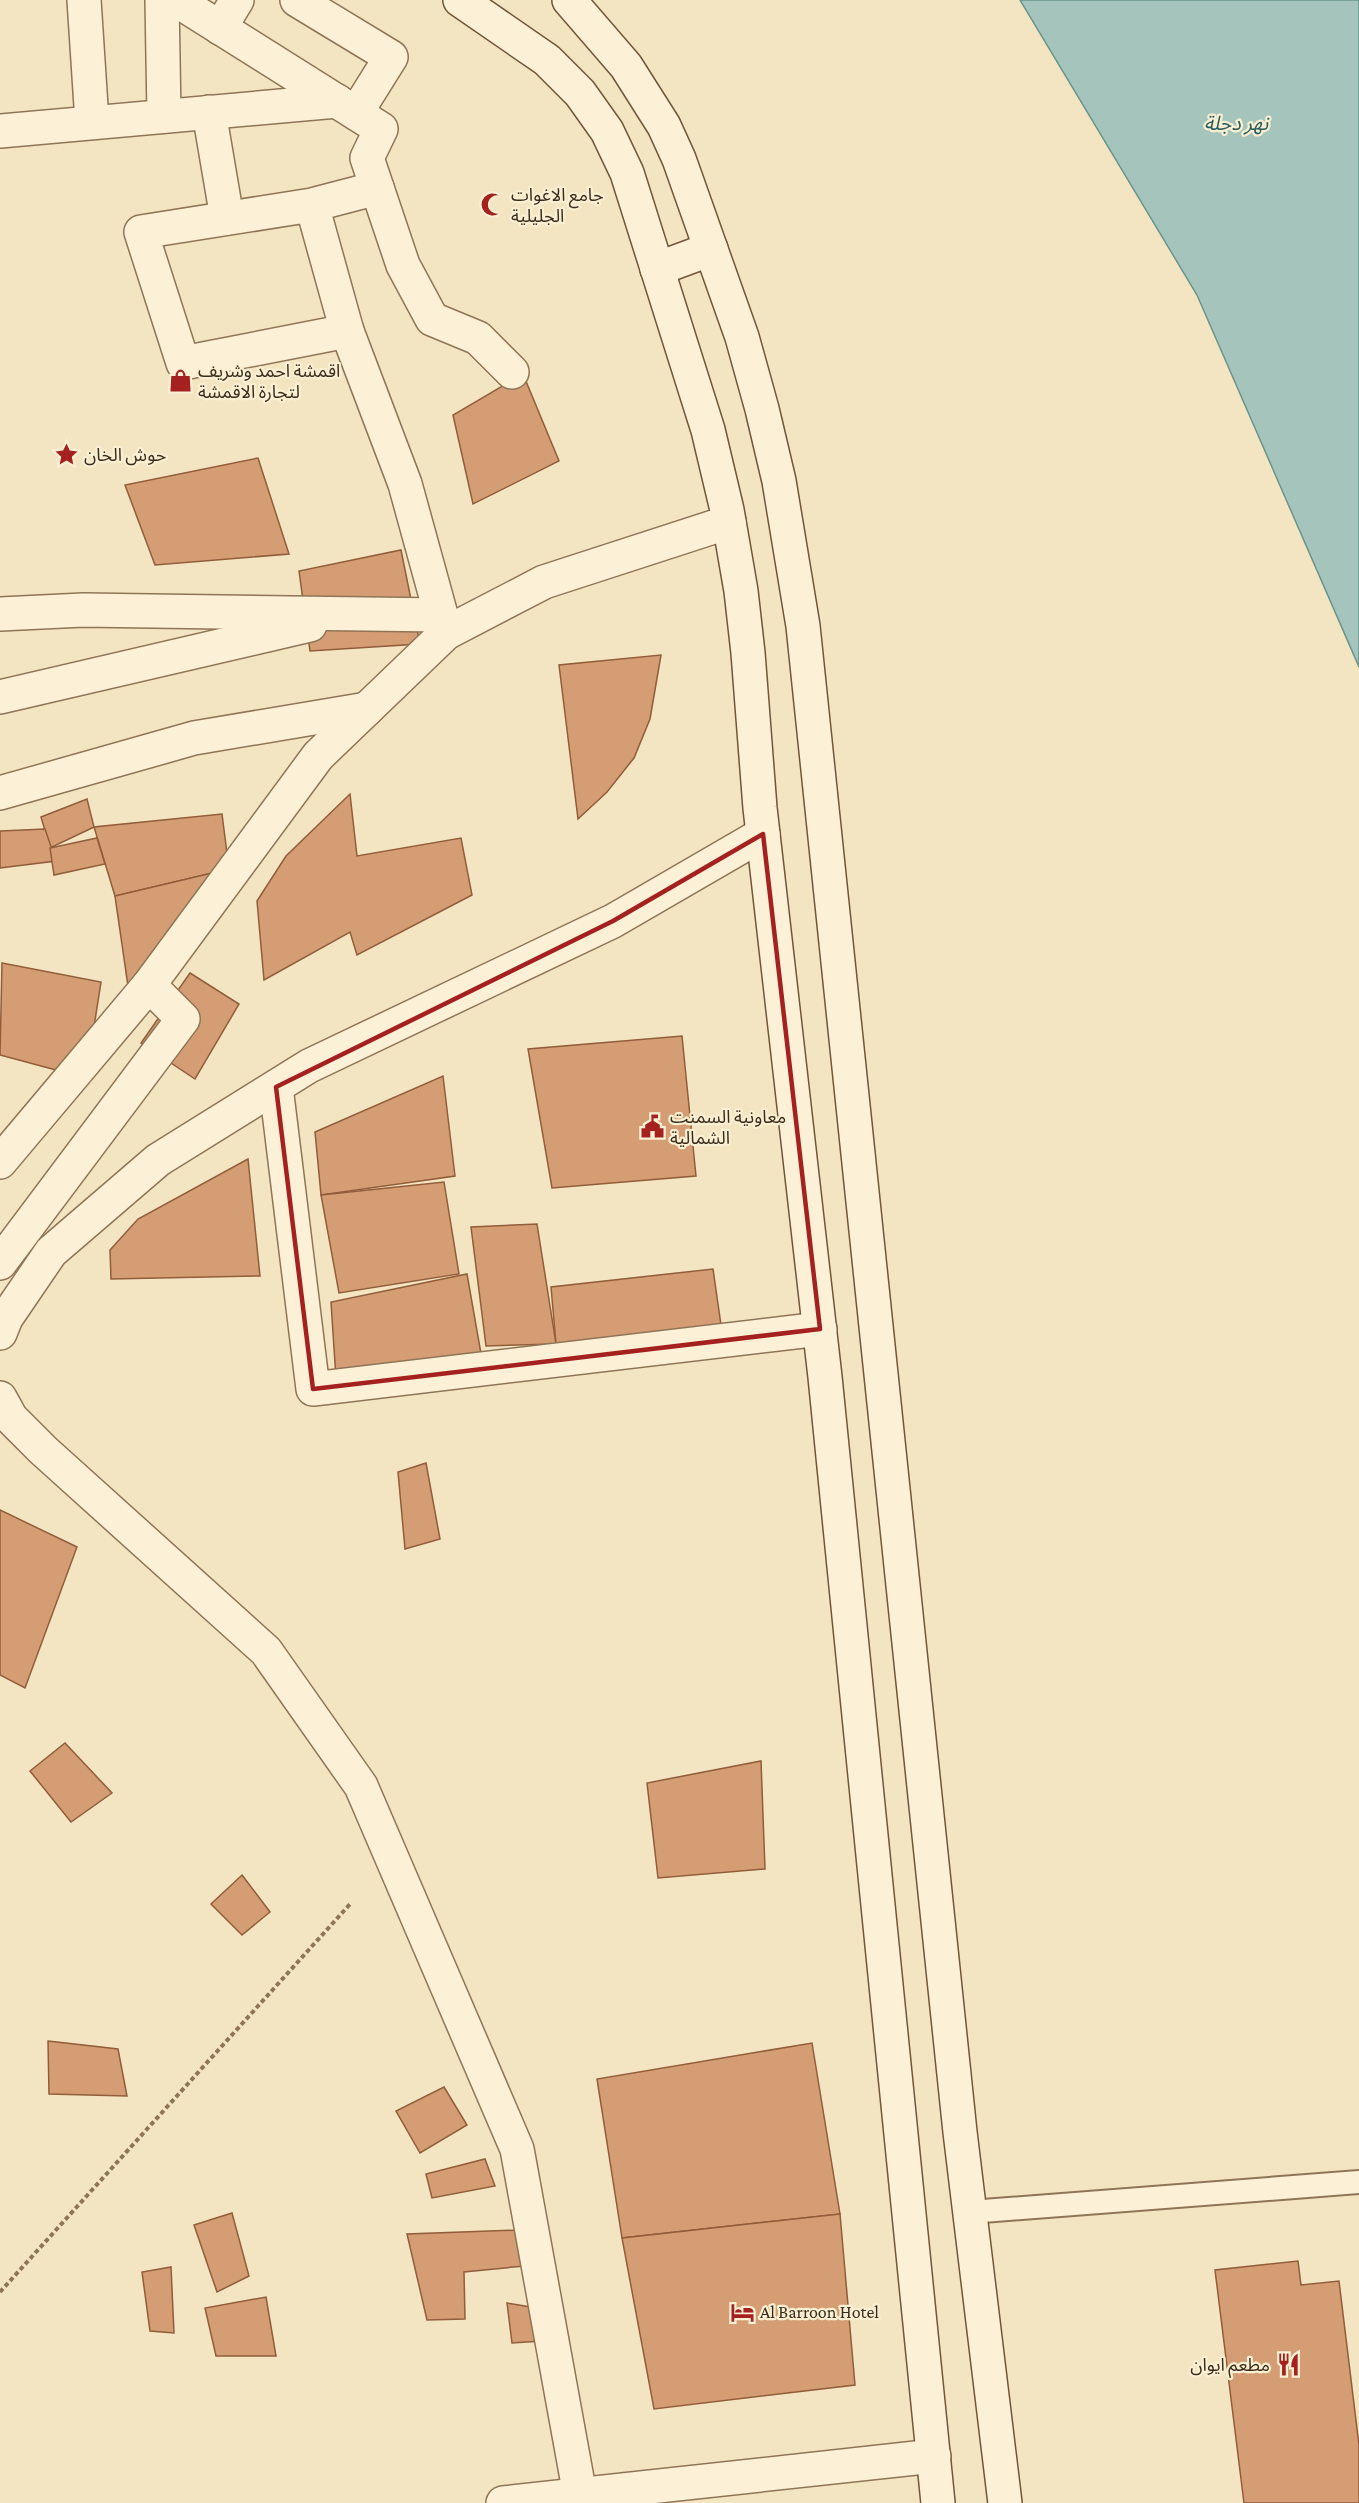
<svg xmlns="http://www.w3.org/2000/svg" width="1359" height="2503" font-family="'Crimson Pro','Noto Sans Arabic',serif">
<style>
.water{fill:#a5c5bc;stroke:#6a948b;stroke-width:1.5}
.building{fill:#d59d73;stroke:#915d3a;stroke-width:1.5}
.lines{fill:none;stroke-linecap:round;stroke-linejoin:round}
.service-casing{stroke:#8f7557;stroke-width:26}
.pedestrian-casing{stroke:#8f7557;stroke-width:36}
.minor-casing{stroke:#8f7557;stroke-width:36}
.secondary-casing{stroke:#71563a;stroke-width:36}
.path{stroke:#8f7557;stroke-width:4;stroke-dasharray:4.5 3;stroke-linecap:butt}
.service{stroke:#fcf1d6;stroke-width:22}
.pedestrian{stroke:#fcf1d6;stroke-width:33}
.minor{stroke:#fcf1d6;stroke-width:33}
.secondary{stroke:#fcf1d6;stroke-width:33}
.marked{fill:none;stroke:#a52120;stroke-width:4.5;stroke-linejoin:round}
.labels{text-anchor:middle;stroke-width:4.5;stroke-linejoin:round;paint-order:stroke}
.poi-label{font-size:18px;fill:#3d2d1c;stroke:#f9efd2;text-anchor:start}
.water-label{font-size:20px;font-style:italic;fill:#2a5e5c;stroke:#f9efd2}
</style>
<rect width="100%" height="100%" fill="#f3e5c2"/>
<polygon class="water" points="1020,0 1359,0 1359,667 1197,295"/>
<g class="building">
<polygon points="523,374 559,461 473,504 453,415"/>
<polygon points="258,458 289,554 155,565 125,485"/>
<polygon points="401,550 420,644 310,651 299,571"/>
<polygon points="661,655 650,719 634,758 607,792 578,819 559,665"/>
<polygon points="350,794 357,856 461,838 472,895 357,955 350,932 264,980 257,901 286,856"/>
<polygon points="87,799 94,827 50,848 41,817"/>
<polygon points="222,814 229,869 115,896 94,827"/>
<polygon points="45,829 56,861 0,868 0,831"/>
<polygon points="97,838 105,864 54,875 50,848"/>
<polygon points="229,869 128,986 115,896"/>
<polygon points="2,963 101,982 86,1078 0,1055"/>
<polygon points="190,973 239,1004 195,1079 141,1043"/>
<polygon points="682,1036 696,1176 552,1188 528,1049"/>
<polygon points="443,1076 455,1176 321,1195 315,1132"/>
<polygon points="248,1159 260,1276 111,1279 110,1250 138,1219"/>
<polygon points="444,1182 459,1274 339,1293 321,1195"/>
<polygon points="537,1224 556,1344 486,1346 471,1227"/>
<polygon points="713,1269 725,1353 556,1344 551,1287"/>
<polygon points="467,1274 483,1365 336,1379 331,1302"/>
<polygon points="426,1463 440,1539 405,1549 398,1472"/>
<polygon points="0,1510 77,1547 25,1688 0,1675"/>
<polygon points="65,1743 112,1793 71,1822 30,1771"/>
<polygon points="761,1761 765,1869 658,1878 647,1783"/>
<polygon points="242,1875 270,1912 242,1935 211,1904"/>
<polygon points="48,2041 118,2049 127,2096 49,2094"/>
<polygon points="812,2043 840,2214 622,2238 597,2079"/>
<polygon points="444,2087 467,2125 420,2153 396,2111"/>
<polygon points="485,2159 495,2186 432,2198 426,2174"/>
<polygon points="232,2213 249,2276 217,2292 194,2225"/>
<polygon points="840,2214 855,2385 654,2409 622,2238"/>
<polygon points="520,2230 524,2266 464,2272 465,2319 427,2320 407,2234"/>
<polygon points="1298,2261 1301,2285 1339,2281 1359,2445 1359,2503 1244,2503 1215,2270"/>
<polygon points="171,2267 174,2333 150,2331 142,2272"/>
<polygon points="266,2297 276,2356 216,2356 205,2308"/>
<polygon points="507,2303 537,2308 542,2341 512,2343"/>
</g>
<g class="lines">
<defs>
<polyline id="service" points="970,2212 1359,2182"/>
<g id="pedestrian">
<polyline points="84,0 92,122"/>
<polyline points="162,0 164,116"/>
<polyline points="176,0 381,129 367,158 403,265 432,319 478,338 512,372"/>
<polyline points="297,0 391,57 356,113"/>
<polyline points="220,28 237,0"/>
<polyline points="209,112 227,218"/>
<polyline points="0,131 337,101"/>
<polyline points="312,205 347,331 183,363 141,232 312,205 377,188"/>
<polyline points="347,331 405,484 446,633"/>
<polyline points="0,614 83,610 441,615"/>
<polyline points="0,697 310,625"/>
<polyline points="0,793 194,738 367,709"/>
<polyline points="0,1162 149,985 318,756 446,633 544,582 729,522"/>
<polyline points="0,1263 183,1019 149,985"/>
</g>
<g id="minor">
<polyline points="276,1087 313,1389 820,1329"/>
<polyline points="0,1333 6,1318 51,1252 158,1160 309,1066 613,921 763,834"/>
<polyline points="0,1398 11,1418 43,1450 266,1651 361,1786 517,2149 580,2495"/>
<polyline points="503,2503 934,2456"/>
</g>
<g id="secondary">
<polyline points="460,0 547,60 580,93 607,131 627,173 708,430 727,510 741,591 748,653 760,808 825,1377 938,2503"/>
<polyline points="569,0 626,66 664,126 679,159 742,337 762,409 779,481 803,626 960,2132 1005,2503"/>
<polyline points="657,269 711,249"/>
</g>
</defs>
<use href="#service" class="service-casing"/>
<use href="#pedestrian" class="pedestrian-casing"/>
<use href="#minor" class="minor-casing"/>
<use href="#secondary" class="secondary-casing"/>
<polyline class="path" points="0,2292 351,1903"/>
<use href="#service" class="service"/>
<use href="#pedestrian" class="pedestrian"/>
<use href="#minor" class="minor"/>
<use href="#secondary" class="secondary"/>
</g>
<path class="marked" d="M763,834l57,495 -507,60 -37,-302 337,-166z"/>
<defs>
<symbol id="mosque-bare" viewBox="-9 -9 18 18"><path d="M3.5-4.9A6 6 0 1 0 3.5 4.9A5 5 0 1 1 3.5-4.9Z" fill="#a52120" stroke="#f9efd2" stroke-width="2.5" paint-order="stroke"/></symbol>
<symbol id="shop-bare" viewBox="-9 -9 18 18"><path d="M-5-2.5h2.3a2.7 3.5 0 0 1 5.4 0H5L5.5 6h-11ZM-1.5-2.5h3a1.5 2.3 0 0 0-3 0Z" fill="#a52120" stroke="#f9efd2" stroke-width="2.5" paint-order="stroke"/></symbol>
<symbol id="sight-bare" viewBox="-9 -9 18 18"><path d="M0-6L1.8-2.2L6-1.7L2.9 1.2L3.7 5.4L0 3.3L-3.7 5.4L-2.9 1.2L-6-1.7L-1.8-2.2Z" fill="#a52120" stroke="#f9efd2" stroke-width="2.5" paint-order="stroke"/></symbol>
<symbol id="civic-bare" viewBox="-9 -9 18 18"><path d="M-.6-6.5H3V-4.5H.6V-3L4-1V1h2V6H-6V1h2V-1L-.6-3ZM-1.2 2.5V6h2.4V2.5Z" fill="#a52120" stroke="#f9efd2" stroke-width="2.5" paint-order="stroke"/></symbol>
<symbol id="hotel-bare" viewBox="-9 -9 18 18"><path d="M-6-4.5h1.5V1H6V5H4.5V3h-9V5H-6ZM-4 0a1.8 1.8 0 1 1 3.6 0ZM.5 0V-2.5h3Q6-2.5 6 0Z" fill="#a52120" stroke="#f9efd2" stroke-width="2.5" paint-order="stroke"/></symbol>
<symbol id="restaurant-bare" viewBox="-9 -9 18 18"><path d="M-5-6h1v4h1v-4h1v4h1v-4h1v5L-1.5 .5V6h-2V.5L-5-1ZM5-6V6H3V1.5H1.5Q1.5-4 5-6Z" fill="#a52120" stroke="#f9efd2" stroke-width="2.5" paint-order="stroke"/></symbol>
</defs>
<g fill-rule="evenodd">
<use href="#mosque-bare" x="476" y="188" width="33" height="33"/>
<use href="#shop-bare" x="164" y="364" width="33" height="33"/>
<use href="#sight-bare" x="50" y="438" width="33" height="33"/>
<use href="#civic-bare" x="636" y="1110" width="33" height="33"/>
<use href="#hotel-bare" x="726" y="2296" width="33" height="33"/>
<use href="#restaurant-bare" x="1272" y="2348" width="33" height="33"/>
</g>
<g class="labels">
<g class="poi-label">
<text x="511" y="201">جامع الاغوات<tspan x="511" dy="21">الجليلية</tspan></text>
<text x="198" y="377">اقمشة احمد وشريف<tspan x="198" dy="21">لتجارة الاقمشة</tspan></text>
<text x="84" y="461">حوش الخان</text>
<text x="670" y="1123">معاونية السمنت<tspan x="670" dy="21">الشمالية</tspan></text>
<text x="760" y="2318">Al Barroon Hotel</text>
<text x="1270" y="2371" text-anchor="end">مطعم ايوان</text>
</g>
<g class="water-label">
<text x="1236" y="130">نهر دجلة</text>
</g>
</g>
</svg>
